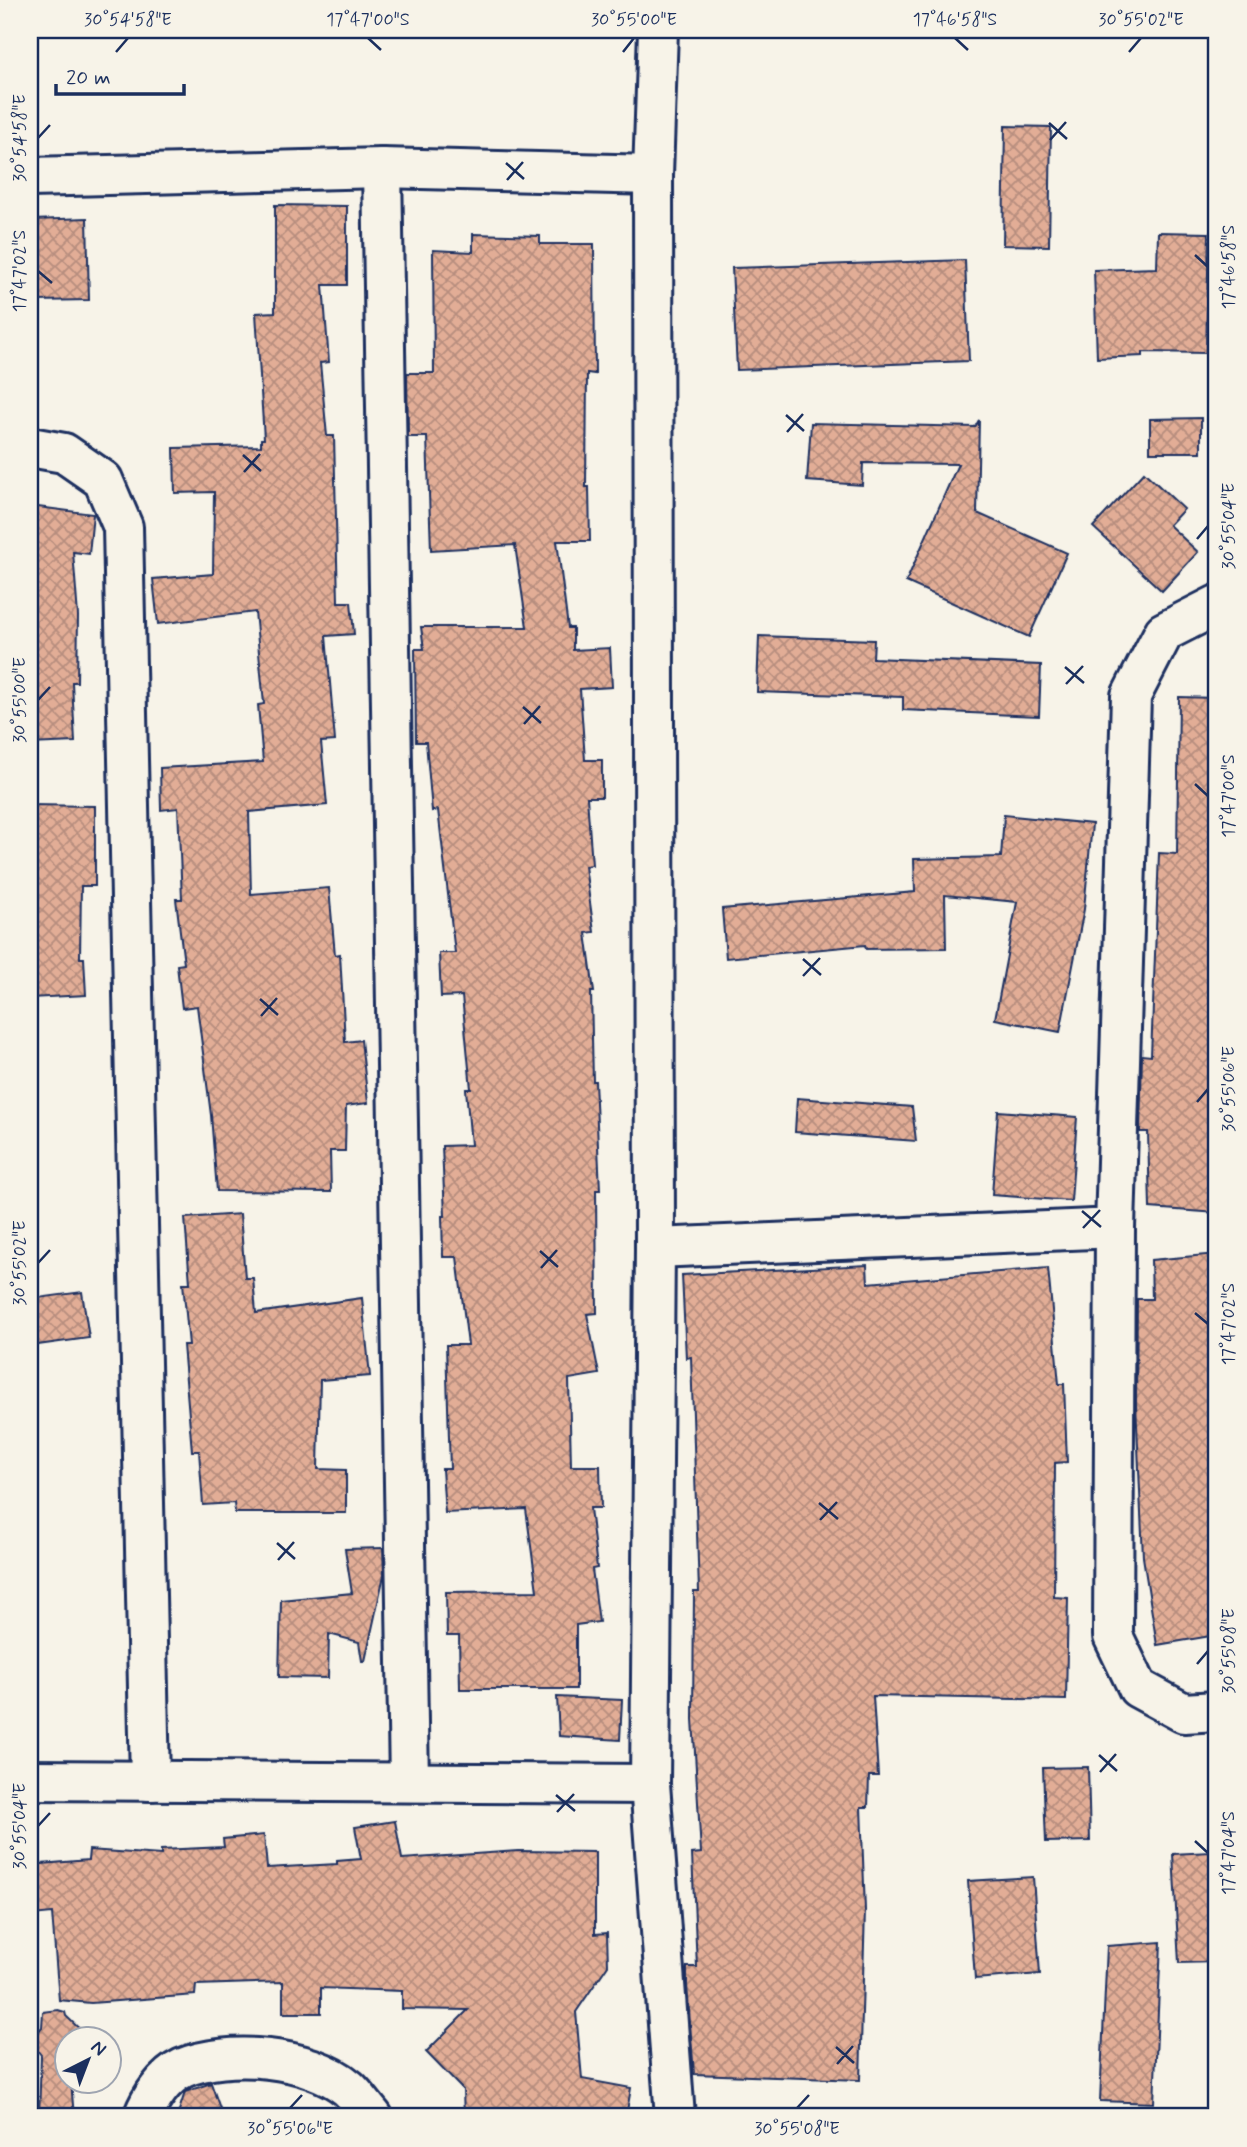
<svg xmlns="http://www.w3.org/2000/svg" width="1247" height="2147" font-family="Mynerve,sans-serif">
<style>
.building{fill:url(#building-cross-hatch);stroke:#1b2f5e;stroke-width:2}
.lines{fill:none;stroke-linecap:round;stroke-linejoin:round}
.minor-casing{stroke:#1b2f5e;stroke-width:44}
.minor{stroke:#f7f3e8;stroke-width:38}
.ticks{fill:none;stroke:#1b2f5e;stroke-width:2.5}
.neatline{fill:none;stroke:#1b2f5e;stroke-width:2.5}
.ticks-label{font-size:18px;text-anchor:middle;fill:#1b2f5e}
</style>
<defs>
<pattern id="building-cross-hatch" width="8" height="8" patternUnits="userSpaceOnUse" patternTransform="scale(1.75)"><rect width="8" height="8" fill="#e2ad96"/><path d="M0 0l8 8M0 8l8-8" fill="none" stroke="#b68d7e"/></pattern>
</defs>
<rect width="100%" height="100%" fill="#f7f3e8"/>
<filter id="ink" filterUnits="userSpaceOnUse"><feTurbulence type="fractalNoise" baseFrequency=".0143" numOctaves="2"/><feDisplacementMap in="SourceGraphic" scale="14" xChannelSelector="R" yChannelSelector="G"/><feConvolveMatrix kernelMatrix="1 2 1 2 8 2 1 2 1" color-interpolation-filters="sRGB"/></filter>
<g filter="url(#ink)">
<g class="building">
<polygon points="1005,126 1051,127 1049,246 1003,245"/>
<polygon points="275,205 347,206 347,285 323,285 329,362 320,363 327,436 334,436 338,602 351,602 354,634 326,636 335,741 321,742 327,805 249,812 251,894 329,888 335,955 340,954 345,1042 361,1040 368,1103 346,1106 345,1151 330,1151 331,1192 217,1191 211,1115 197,1006 182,1008 177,965 184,964 176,899 182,899 178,808 161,810 160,768 263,762 258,705 264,704 255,612 158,624 153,579 213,574 214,492 175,493 174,448 261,446 261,439 264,439 256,313 275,312"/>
<polygon points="87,218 89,300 36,301 33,220"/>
<polygon points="1158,232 1209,233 1206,353 1143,352 1143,356 1097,358 1094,270 1157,268"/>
<polygon points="473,234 540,236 540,244 594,244 595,374 587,373 586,487 589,487 590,541 557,541 568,628 573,628 573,650 610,648 612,687 580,689 585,760 602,760 602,797 587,797 592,865 585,866 594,932 586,933 594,992 591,992 593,1081 595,1081 600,1190 596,1190 597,1313 587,1314 599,1374 569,1379 571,1466 600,1466 601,1508 590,1508 597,1568 592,1569 599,1622 576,1625 576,1689 460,1689 459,1636 447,1636 446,1592 537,1591 526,1509 445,1513 442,1469 450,1469 446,1345 468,1345 457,1257 443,1257 442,1216 445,1216 442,1146 471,1145 466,1089 471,1089 462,996 441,997 439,953 455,953 438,810 432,811 426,742 416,742 415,649 424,649 421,627 527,627 515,545 431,550 427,437 408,437 407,373 434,373 433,250 473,252"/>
<polygon points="965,260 969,361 737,370 732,268"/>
<polygon points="1201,418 1201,452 1150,452 1150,419"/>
<polygon points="979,420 977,513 1067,553 1029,637 906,582 958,464 863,463 862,485 807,481 811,423 975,427"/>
<polygon points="1144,472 1184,509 1169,525 1198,552 1162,591 1093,527"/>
<polygon points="30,506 93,514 89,554 73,552 78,616 77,682 72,682 75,742 30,744"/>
<polygon points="759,636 874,640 873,658 1041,665 1039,716 903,710 903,697 757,692"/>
<polygon points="1179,697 1217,698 1217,1213 1150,1208 1148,1132 1140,1132 1142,1055 1151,1056 1159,853 1177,854"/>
<polygon points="30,805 95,806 95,886 81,886 80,958 84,958 86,995 30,998"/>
<polygon points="1004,815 1092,824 1084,909 1060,1032 995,1019 1017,902 945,895 946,948 866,949 865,945 726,958 722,909 915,892 914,859 1001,857"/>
<polygon points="797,1098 912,1107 916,1141 795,1132"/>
<polygon points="998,1111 1077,1117 1071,1201 992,1195"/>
<polygon points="240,1214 245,1278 253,1278 256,1313 362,1298 370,1376 320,1380 318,1469 346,1470 346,1513 235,1513 234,1503 203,1505 199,1451 192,1451 183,1345 189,1345 183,1283 190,1283 185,1218"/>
<polygon points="1217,1254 1217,1635 1157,1645 1143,1557 1136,1403 1137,1299 1152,1299 1151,1260"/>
<polygon points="867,1265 868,1283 1048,1268 1059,1384 1064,1384 1067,1462 1055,1463 1054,1597 1068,1598 1066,1700 873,1696 878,1776 869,1776 868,1807 861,1807 865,1910 860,2080 694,2074 687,1985 687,1967 697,1967 692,1854 701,1853 693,1719 694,1592 699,1592 691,1357 686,1358 682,1275"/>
<polygon points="82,1292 89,1338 30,1346 30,1299"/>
<polygon points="383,1548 384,1575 365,1661 362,1661 359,1642 329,1634 328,1678 279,1677 281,1600 352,1593 345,1549"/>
<polygon points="557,1697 622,1700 620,1740 559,1736"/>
<polygon points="1088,1767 1090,1841 1046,1842 1043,1768"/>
<polygon points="395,1821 402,1859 518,1851 595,1852 595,1934 607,1933 608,1965 576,2012 582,2079 631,2088 626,2117 570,2110 516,2117 464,2117 463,2090 426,2052 468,2010 402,2009 402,1991 321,1988 321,2013 283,2013 283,1982 196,1985 195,1995 91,2003 59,2000 52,1913 33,1915 30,1865 88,1860 89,1850 161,1855 161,1850 224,1847 223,1839 264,1835 267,1868 337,1864 337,1861 361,1859 355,1827"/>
<polygon points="1210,1852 1216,1962 1179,1963 1173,1854"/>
<polygon points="1033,1877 1040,1974 975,1979 968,1881"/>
<polygon points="1161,1942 1154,2103 1100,2101 1107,1946"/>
<polygon points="58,2010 65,2012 66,2016 90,2039 66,2039 66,2081 71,2081 74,2117 39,2117 41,2055 30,2041 42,2027 43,2012"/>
<polygon points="211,2083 223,2117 177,2117 185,2092"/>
</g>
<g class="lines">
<defs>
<g id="minor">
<polyline points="658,30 653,175 655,1248 650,1784 675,2117"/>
<polyline points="382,168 409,1782"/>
<polyline points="30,177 382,168 653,175"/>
<polyline points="30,447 64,453 103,480 123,527 150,1781"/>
<polyline points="1115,1228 1113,1636 1138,1688 1184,1713 1217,1711"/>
<polyline points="655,1248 1115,1228 1131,696 1164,632 1217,605"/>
<polyline points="30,1780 650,1784"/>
<path d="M143,2117c7,-18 21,-40 40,-49 44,-19 127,-12 165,20 9,8 17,20 25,29"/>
</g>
</defs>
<use href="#minor" class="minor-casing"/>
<use href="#minor" class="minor"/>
</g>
</g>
<path class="ticks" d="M368,38l13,12M955,38l13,12M116,52l12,-14M623,52l11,-14M1129,52l12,-14M1049,123l18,16M38,138l12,-13M1050,140l16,-18M506,163l18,16M507,180l16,-18M1195,255l13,12M38,271l14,12M786,415l18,16M787,432l16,-18M243,455l18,16M244,472l16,-18M1197,539l11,-13M1065,667l19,16M1066,684l17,-18M38,700l12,-13M523,707l18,16M524,724l16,-18M1195,784l13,12M803,959l18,16M803,976l17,-18M260,999l18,16M261,1016l16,-18M1197,1102l11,-13M1082,1211l19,16M1083,1228l17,-18M540,1251l18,16M38,1263l12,-13M541,1268l16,-18M1195,1313l13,11M819,1503l19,16M820,1520l17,-18M277,1543l18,16M278,1560l16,-18M1197,1664l11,-13M1099,1755l18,16M1100,1772l16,-18M556,1795l19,16M557,1812l17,-18M38,1826l12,-13M1195,1841l13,12M836,2047l18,16M837,2064l16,-18M290,2108l12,-13M797,2108l12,-13"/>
<rect width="1247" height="2147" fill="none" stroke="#f7f3e8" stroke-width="77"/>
<g transform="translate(88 2060) rotate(42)"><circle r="33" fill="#f7f3e8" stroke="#9fa5b1" stroke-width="2"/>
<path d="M0-5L12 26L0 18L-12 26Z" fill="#1b2f5e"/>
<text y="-10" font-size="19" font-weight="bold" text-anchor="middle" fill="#1b2f5e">N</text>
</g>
<path d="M56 84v10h128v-10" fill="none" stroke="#1b2f5e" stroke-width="3.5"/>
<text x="66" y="84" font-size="21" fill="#1b2f5e" stroke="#f7f3e8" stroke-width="5" paint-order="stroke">20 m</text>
<rect x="38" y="38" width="1170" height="2070" class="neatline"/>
<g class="ticks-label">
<text x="128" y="25">30°54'58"E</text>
<text x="368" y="25">17°47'00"S</text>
<text x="634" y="25">30°55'00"E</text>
<text x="955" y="25">17°46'58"S</text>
<text x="1141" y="25">30°55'02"E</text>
<text transform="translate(19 138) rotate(-90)" y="6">30°54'58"E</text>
<text transform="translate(1228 267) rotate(-90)" y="6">17°46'58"S</text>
<text transform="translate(19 271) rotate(-90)" y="6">17°47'02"S</text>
<text transform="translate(1228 526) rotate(-90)" y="6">30°55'04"E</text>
<text transform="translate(19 700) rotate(-90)" y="6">30°55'00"E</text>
<text transform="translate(1228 796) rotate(-90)" y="6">17°47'00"S</text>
<text transform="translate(1228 1089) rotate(-90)" y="6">30°55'06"E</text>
<text transform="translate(19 1263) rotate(-90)" y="6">30°55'02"E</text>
<text transform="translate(1228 1324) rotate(-90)" y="6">17°47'02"S</text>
<text transform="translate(1228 1651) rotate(-90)" y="6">30°55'08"E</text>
<text transform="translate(19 1826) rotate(-90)" y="6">30°55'04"E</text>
<text transform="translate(1228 1853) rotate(-90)" y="6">17°47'04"S</text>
<text x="290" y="2134">30°55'06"E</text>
<text x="797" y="2134">30°55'08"E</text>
</g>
</svg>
